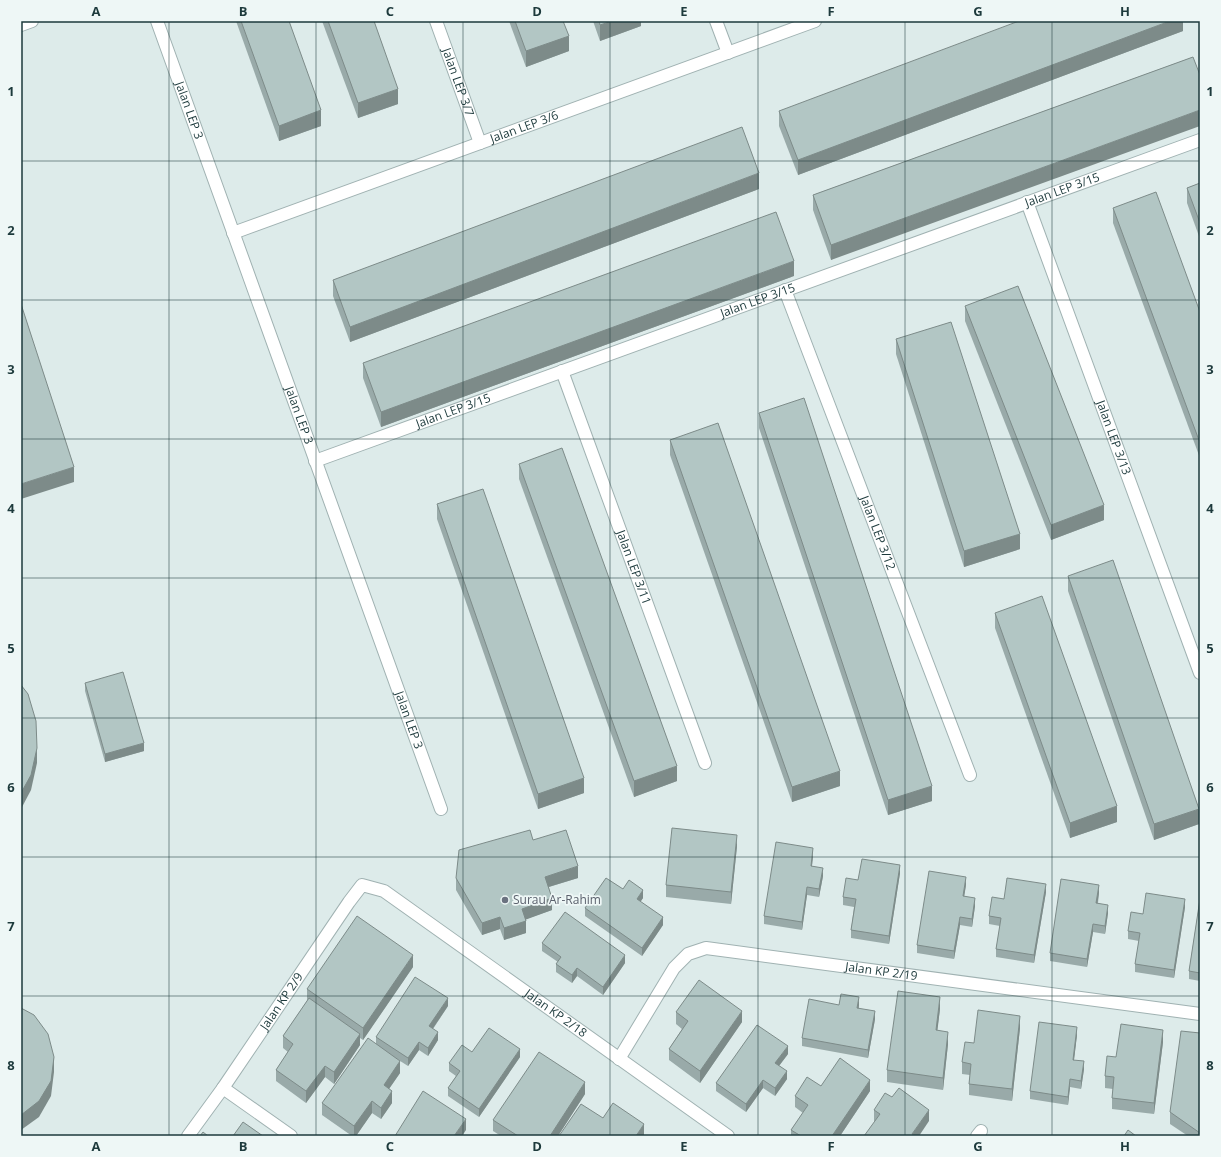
<svg xmlns="http://www.w3.org/2000/svg" width="1221" height="1157" font-family="'Open Sans',sans-serif">
<style>
.lines{fill:none;stroke-linecap:round;stroke-linejoin:round}
.minor-casing{stroke:#a0b2b2;stroke-width:14}
.minor{stroke:#fff;stroke-width:12}
.wall{fill:#99aaa9}
.shaded-wall{fill:#7d8b89}
.building{fill:#b2c6c4;stroke:#7d8b89}
.grid{fill:none;stroke:#1d3a3c;stroke-width:1;stroke-opacity:0.55}
.worship-dot{fill:#6b7280;stroke:#eef7f6;stroke-width:1.5}
.labels{text-anchor:middle;stroke-width:3.5;stroke-linejoin:round;paint-order:stroke}
.street-label{font-size:12px;fill:#1d3a3c;stroke:#eef7f6}
.worship-label{font-size:12px;fill:#5b616d;stroke:#eef7f6;text-anchor:start}
.neatline{fill:none;stroke:#1d3a3c;stroke-width:1.5}
.grid-label{font-size:13px;text-anchor:middle;font-weight:bold;fill:#1d3a3c}
</style>
<rect width="100%" height="100%" fill="#ddebea"/>
<g class="lines">
<defs>
<g id="minor">
<path id="s1" d="M157,21l284,788"/>
<path id="s2" d="M436,21l44,122"/>
<polyline points="716,21 728,53"/>
<polyline points="21,25 32,21"/>
<path id="s3" d="M1027,202l173,471"/>
<path id="s4" d="M233,233l582,-212"/>
<path id="s5" d="M785,290l185,485"/>
<path id="s6" d="M562,371l143,392"/>
<path id="s7" d="M315,461l885,-321"/>
<path id="s8" d="M619,1059l55,-91 14,-14 18,-6 494,66"/>
<polyline points="223,1088 291,1136"/>
<path id="s9" d="M188,1136l35,-48 126,-186 13,-17 22,6 344,245"/>
<polyline points="977,1136 981,1131"/>
</g>
</defs>
<use href="#minor" class="minor-casing"/>
<use href="#minor" class="minor"/>
</g>
<g class="wall">
<polygon points="236,21 289,21 321,126 279,141"/>
<polygon points="322,21 374,21 398,104 358,118"/>
<polygon points="509,21 563,21 569,51 526,67"/>
<polygon points="593,21 641,21 641,26 600,41"/>
<polygon points="1183,21 1183,31 798,175 779,126 779,111"/>
<polygon points="1193,57 831,260 813,210 813,195"/>
<polygon points="1200,183 1200,239 1187,203 1187,188"/>
<polygon points="759,189 350,342 333,296 333,280"/>
<polygon points="1113,208 1200,312 1200,458 1113,223"/>
<polygon points="794,276 381,427 363,378 363,363"/>
<polygon points="965,306 1104,520 1051,540 965,321"/>
<polygon points="896,339 1020,549 964,567 896,354"/>
<polygon points="759,413 932,801 888,815 759,428"/>
<polygon points="670,440 840,786 792,802 670,455"/>
<polygon points="519,464 677,781 634,797 519,479"/>
<polygon points="437,504 584,793 538,809 437,519"/>
<polygon points="1068,576 1199,824 1154,840 1068,591"/>
<polygon points="995,613 1117,822 1070,838 995,628"/>
<polygon points="85,683 144,751 105,762 85,691"/>
<polygon points="533,840 578,878 549,887 552,910 526,919 526,933 504,940 500,929 482,935 456,890 456,878"/>
<polygon points="737,846 731,904 666,897 666,885"/>
<polygon points="813,856 812,866 823,876 819,897 807,895 802,930 764,924 764,916"/>
<polygon points="900,873 889,944 851,938 851,930 854,907 843,905 843,897 858,880"/>
<polygon points="966,885 964,896 975,906 972,927 960,925 954,959 917,953 917,945"/>
<polygon points="623,889 643,898 640,902 663,925 642,956 585,916 585,908"/>
<polygon points="1046,892 1034,963 996,957 996,949 1000,926 989,924 989,916 1004,899"/>
<polygon points="1099,893 1098,903 1108,913 1105,934 1093,932 1087,967 1050,961 1050,953"/>
<polygon points="1200,899 1200,981 1189,979 1189,971"/>
<polygon points="1185,907 1174,978 1135,972 1135,964 1139,941 1128,939 1128,931 1143,914"/>
<polygon points="542,943 625,963 603,995 577,976 572,983 556,972 556,964 558,962 542,951"/>
<polygon points="413,967 363,1040 360,1038 360,1045 334,1084 325,1077 306,1103 276,1081 276,1070 288,1052 283,1048 283,1036 307,1001 307,989"/>
<polygon points="839,1005 859,1005 859,1009 875,1019 868,1058 802,1046 802,1038"/>
<polygon points="448,1006 433,1029 438,1040 428,1056 419,1050 408,1066 397,1059 400,1073 389,1089 392,1103 381,1119 372,1113 356,1136 352,1136 322,1115 322,1103 376,1044 376,1037"/>
<polygon points="940,1009 937,1031 948,1044 943,1090 887,1082 887,1070"/>
<polygon points="676,1012 742,1022 700,1083 669,1060 669,1049 682,1029 676,1024"/>
<polygon points="1020,1028 1012,1101 969,1095 969,1084 970,1075 962,1074 962,1062 974,1043"/>
<polygon points="1200,1033 1200,1136 1188,1136 1170,1124 1170,1112"/>
<polygon points="1077,1035 1074,1060 1084,1069 1081,1089 1070,1087 1068,1105 1030,1099 1030,1091"/>
<polygon points="1163,1042 1154,1114 1112,1109 1112,1098 1113,1089 1105,1088 1105,1076 1116,1057"/>
<polygon points="472,1052 520,1057 479,1117 448,1096 448,1088 456,1076 449,1071 449,1063"/>
<polygon points="788,1054 779,1066 787,1079 775,1096 763,1088 746,1112 716,1091 716,1083"/>
<polygon points="821,1086 870,1091 840,1136 791,1136 791,1130 803,1113 795,1107 795,1096"/>
<polygon points="585,1094 558,1136 501,1136 493,1131 493,1120"/>
<polygon points="892,1097 929,1121 874,1121 874,1110"/>
</g>
<g class="shaded-wall">
<polygon points="612,21 641,21 641,26 600,41 600,25"/>
<polygon points="1170,21 1183,21 1183,31 798,175 798,160"/>
<polygon points="569,36 569,51 526,67 526,51"/>
<polygon points="398,89 398,104 358,118 358,103"/>
<polygon points="321,110 321,126 279,141 279,126"/>
<polygon points="1200,110 1200,126 831,260 831,245"/>
<polygon points="759,173 759,189 350,342 350,327"/>
<polygon points="794,261 794,276 381,427 381,412"/>
<polygon points="74,467 74,482 21,499 21,484"/>
<polygon points="1104,505 1104,520 1051,540 1051,525"/>
<polygon points="1020,534 1020,549 964,567 964,551"/>
<polygon points="144,743 144,751 105,762 105,754"/>
<polygon points="37,748 37,763 31,790 21,809 21,793"/>
<polygon points="677,766 677,781 634,797 634,781"/>
<polygon points="840,771 840,786 792,802 792,787"/>
<polygon points="584,778 584,793 538,809 538,794"/>
<polygon points="932,786 932,801 888,815 888,800"/>
<polygon points="1117,806 1117,822 1070,838 1070,823"/>
<polygon points="1199,809 1199,824 1154,840 1154,824"/>
<polygon points="737,835 737,846 731,904 731,892"/>
<polygon points="813,848 813,856 811,874 811,866"/>
<polygon points="900,865 900,873 889,944 889,936"/>
<polygon points="578,866 578,878 545,888 545,877"/>
<polygon points="823,868 823,876 819,897 819,889"/>
<polygon points="966,877 966,885 963,904 963,896"/>
<polygon points="1046,884 1046,892 1034,963 1034,955"/>
<polygon points="1099,885 1099,893 1096,911 1096,903"/>
<polygon points="807,887 807,895 802,930 802,922"/>
<polygon points="643,890 643,898 637,907 637,899"/>
<polygon points="552,898 552,910 522,921 522,909"/>
<polygon points="975,898 975,906 972,927 972,919"/>
<polygon points="1185,899 1185,907 1174,978 1174,970"/>
<polygon points="1108,905 1108,913 1105,934 1105,926"/>
<polygon points="500,917 500,929 482,935 482,923"/>
<polygon points="663,917 663,925 642,956 642,948"/>
<polygon points="960,917 960,925 954,959 954,951"/>
<polygon points="526,921 526,933 504,940 504,928"/>
<polygon points="1093,924 1093,932 1087,967 1087,959"/>
<polygon points="413,955 413,967 363,1040 363,1028"/>
<polygon points="625,955 625,963 603,995 603,987"/>
<polygon points="577,968 577,976 572,983 572,975"/>
<polygon points="859,997 859,1005 857,1016 857,1008"/>
<polygon points="940,997 940,1009 936,1042 936,1030"/>
<polygon points="448,998 448,1006 429,1034 429,1026"/>
<polygon points="742,1011 742,1022 700,1083 700,1071"/>
<polygon points="875,1011 875,1019 868,1058 868,1050"/>
<polygon points="1020,1016 1020,1028 1012,1101 1012,1089"/>
<polygon points="1077,1027 1077,1035 1073,1068 1073,1060"/>
<polygon points="1163,1030 1163,1042 1154,1114 1154,1103"/>
<polygon points="438,1032 438,1040 428,1056 428,1048"/>
<polygon points="948,1032 948,1044 943,1090 943,1078"/>
<polygon points="360,1034 360,1045 334,1084 334,1072"/>
<polygon points="419,1042 419,1050 408,1066 408,1058"/>
<polygon points="788,1046 788,1054 775,1071 775,1063"/>
<polygon points="520,1049 520,1057 479,1117 479,1109"/>
<polygon points="54,1057 54,1072 51,1096 39,1117 21,1130 21,1115"/>
<polygon points="400,1061 400,1073 384,1096 384,1085"/>
<polygon points="1084,1061 1084,1069 1081,1089 1081,1081"/>
<polygon points="325,1066 325,1077 306,1103 306,1091"/>
<polygon points="787,1071 787,1079 775,1096 775,1088"/>
<polygon points="1070,1079 1070,1087 1068,1105 1068,1097"/>
<polygon points="763,1080 763,1088 746,1112 746,1104"/>
<polygon points="870,1080 870,1091 840,1136 832,1136"/>
<polygon points="585,1082 585,1094 558,1136 550,1136"/>
<polygon points="392,1091 392,1103 381,1119 381,1108"/>
<polygon points="372,1101 372,1113 356,1136 354,1136 354,1126"/>
<polygon points="929,1110 929,1121 919,1136 912,1136 912,1134"/>
<polygon points="466,1119 466,1130 462,1136 454,1136"/>
<polygon points="644,1124 644,1136 636,1136"/>
</g>
<g class="building">
<polygon points="241,21 289,21 321,110 279,126"/>
<polygon points="328,21 374,21 398,89 358,103"/>
<polygon points="515,21 563,21 569,36 526,51"/>
<polygon points="599,21 612,21 600,25"/>
<polygon points="1019,21 1170,21 798,160 779,111"/>
<polygon points="1193,57 1200,75 1200,110 831,245 813,195"/>
<polygon points="742,127 759,173 350,327 333,280"/>
<polygon points="1200,183 1200,223 1187,188"/>
<polygon points="1156,192 1200,312 1200,443 1113,208"/>
<polygon points="776,212 794,261 381,412 363,363"/>
<polygon points="1018,286 1104,505 1051,525 965,306"/>
<polygon points="21,304 74,467 21,484"/>
<polygon points="951,322 1020,534 964,551 896,339"/>
<polygon points="804,398 932,786 888,800 759,413"/>
<polygon points="718,423 840,771 792,787 670,440"/>
<polygon points="562,448 677,766 634,781 519,464"/>
<polygon points="483,489 584,778 538,794 437,504"/>
<polygon points="1113,560 1199,809 1154,824 1068,576"/>
<polygon points="1042,596 1117,806 1070,823 995,613"/>
<polygon points="123,672 144,743 105,754 85,683"/>
<polygon points="21,685 28,694 36,721 37,748 31,775 21,793"/>
<polygon points="672,828 737,835 731,892 666,885"/>
<polygon points="530,830 533,840 566,830 578,866 545,877 552,898 522,909 526,921 504,928 500,917 482,923 456,878 459,850"/>
<polygon points="776,842 813,848 811,866 823,868 819,889 807,887 802,922 764,916"/>
<polygon points="862,859 900,865 889,936 851,930 856,899 843,897 846,878 858,880"/>
<polygon points="929,871 966,877 963,896 975,898 972,919 960,917 954,951 917,945"/>
<polygon points="606,878 623,889 629,880 643,890 637,899 663,917 642,948 585,908"/>
<polygon points="1007,878 1046,884 1034,955 996,949 1001,918 989,916 992,897 1004,899"/>
<polygon points="1061,879 1099,885 1096,903 1108,905 1105,926 1093,924 1087,959 1050,953"/>
<polygon points="1146,893 1185,899 1174,970 1135,964 1140,933 1128,931 1131,912 1143,914"/>
<polygon points="1200,899 1200,973 1189,971"/>
<polygon points="565,912 625,955 603,987 577,968 572,975 556,964 561,957 542,943"/>
<polygon points="357,916 413,955 363,1028 307,989"/>
<polygon points="415,977 448,998 429,1026 438,1032 428,1048 419,1042 408,1058 376,1037"/>
<polygon points="699,980 742,1011 700,1071 669,1049 688,1021 676,1012"/>
<polygon points="898,991 940,997 936,1030 948,1032 943,1078 887,1070"/>
<polygon points="841,994 859,997 857,1008 875,1011 868,1050 802,1038 809,999 839,1005"/>
<polygon points="309,998 360,1034 334,1072 325,1066 306,1091 276,1070 293,1044 283,1036"/>
<polygon points="21,1008 34,1015 48,1034 54,1057 51,1081 39,1101 21,1115"/>
<polygon points="978,1010 1020,1016 1012,1089 969,1084 971,1064 962,1062 965,1042 974,1043"/>
<polygon points="1039,1022 1077,1027 1073,1060 1084,1061 1081,1081 1070,1079 1068,1097 1030,1091"/>
<polygon points="1121,1024 1163,1030 1154,1103 1112,1098 1114,1077 1105,1076 1107,1056 1116,1057"/>
<polygon points="757,1025 788,1046 775,1063 787,1071 775,1088 763,1080 746,1104 716,1083"/>
<polygon points="489,1028 520,1049 479,1109 448,1088 460,1071 449,1063 462,1045 472,1052"/>
<polygon points="1181,1031 1200,1033 1200,1133 1170,1112"/>
<polygon points="368,1038 400,1061 384,1085 392,1091 381,1108 372,1101 354,1126 322,1103"/>
<polygon points="539,1052 585,1082 550,1136 518,1136 493,1120"/>
<polygon points="840,1058 870,1080 832,1136 801,1136 791,1130 808,1105 795,1096 807,1077 821,1086"/>
<polygon points="899,1088 929,1110 912,1134 916,1136 864,1136 880,1114 874,1110 885,1093 892,1097"/>
<polygon points="423,1091 466,1119 454,1136 395,1136"/>
<polygon points="613,1103 644,1124 636,1136 559,1136 581,1104 603,1118"/>
<polygon points="243,1122 263,1136 233,1136"/>
<polygon points="1128,1130 1136,1136 1124,1136"/>
<polygon points="203,1132 208,1136 200,1136"/>
</g>
<path class="grid" d="M169,21v1115M316,21v1115M463,21v1115M610,21v1115M758,21v1115M905,21v1115M1052,21v1115M21,161h1179M21,300h1179M21,439h1179M21,578h1179M21,718h1179M21,857h1179M21,996h1179"/>
<circle class="worship-dot" cx="505" cy="900" r="4"/>
<g class="labels">
<g class="street-label">
<text dy="4" stroke="none"><textPath href="#s2" startOffset="65">Jalan LEP 3/7</textPath></text>
<text dy="4" stroke="none"><textPath href="#s1" startOffset="95">Jalan LEP 3</textPath></text>
<text dy="4" stroke="none"><textPath href="#s4" startOffset="310">Jalan LEP 3/6</textPath></text>
<text dy="4" stroke="none"><textPath href="#s7" startOffset="795">Jalan LEP 3/15</textPath></text>
<text dy="4" stroke="none"><textPath href="#s7" startOffset="471">Jalan LEP 3/15</textPath></text>
<text dy="4" stroke="none"><textPath href="#s7" startOffset="147">Jalan LEP 3/15</textPath></text>
<text dy="4" stroke="none"><textPath href="#s1" startOffset="419">Jalan LEP 3</textPath></text>
<text dy="4" stroke="none"><textPath href="#s3" startOffset="251">Jalan LEP 3/13</textPath></text>
<text dy="4" stroke="none"><textPath href="#s5" startOffset="260">Jalan LEP 3/12</textPath></text>
<text dy="4" stroke="none"><textPath href="#s6" startOffset="209">Jalan LEP 3/11</textPath></text>
<text dy="4" stroke="none"><textPath href="#s1" startOffset="743">Jalan LEP 3</textPath></text>
<text dy="4" stroke="none"><textPath href="#s8" startOffset="322">Jalan KP 2/19</textPath></text>
<text dy="4" stroke="none"><textPath href="#s9" startOffset="164">Jalan KP 2/9</textPath></text>
<text dy="4" stroke="none"><textPath href="#s9" startOffset="539">Jalan KP 2/18</textPath></text>
</g>
<g class="worship-label">
<text x="513" y="904">Surau Ar-Rahim</text>
</g>
</g>
<rect width="1221" height="1157" fill="none" stroke="#eef7f6" stroke-width="44"/>
<rect x="22" y="22" width="1177" height="1113" class="neatline"/>
<g class="grid-label">
<text x="96" y="16">A</text>
<text x="243" y="16">B</text>
<text x="390" y="16">C</text>
<text x="537" y="16">D</text>
<text x="684" y="16">E</text>
<text x="831" y="16">F</text>
<text x="978" y="16">G</text>
<text x="1125" y="16">H</text>
<text x="11" y="96">1</text>
<text x="1210" y="96">1</text>
<text x="11" y="235">2</text>
<text x="1210" y="235">2</text>
<text x="11" y="374">3</text>
<text x="1210" y="374">3</text>
<text x="11" y="513">4</text>
<text x="1210" y="513">4</text>
<text x="11" y="653">5</text>
<text x="1210" y="653">5</text>
<text x="11" y="792">6</text>
<text x="1210" y="792">6</text>
<text x="11" y="931">7</text>
<text x="1210" y="931">7</text>
<text x="11" y="1070">8</text>
<text x="1210" y="1070">8</text>
<text x="96" y="1151">A</text>
<text x="243" y="1151">B</text>
<text x="390" y="1151">C</text>
<text x="537" y="1151">D</text>
<text x="684" y="1151">E</text>
<text x="831" y="1151">F</text>
<text x="978" y="1151">G</text>
<text x="1125" y="1151">H</text>
</g>
</svg>
